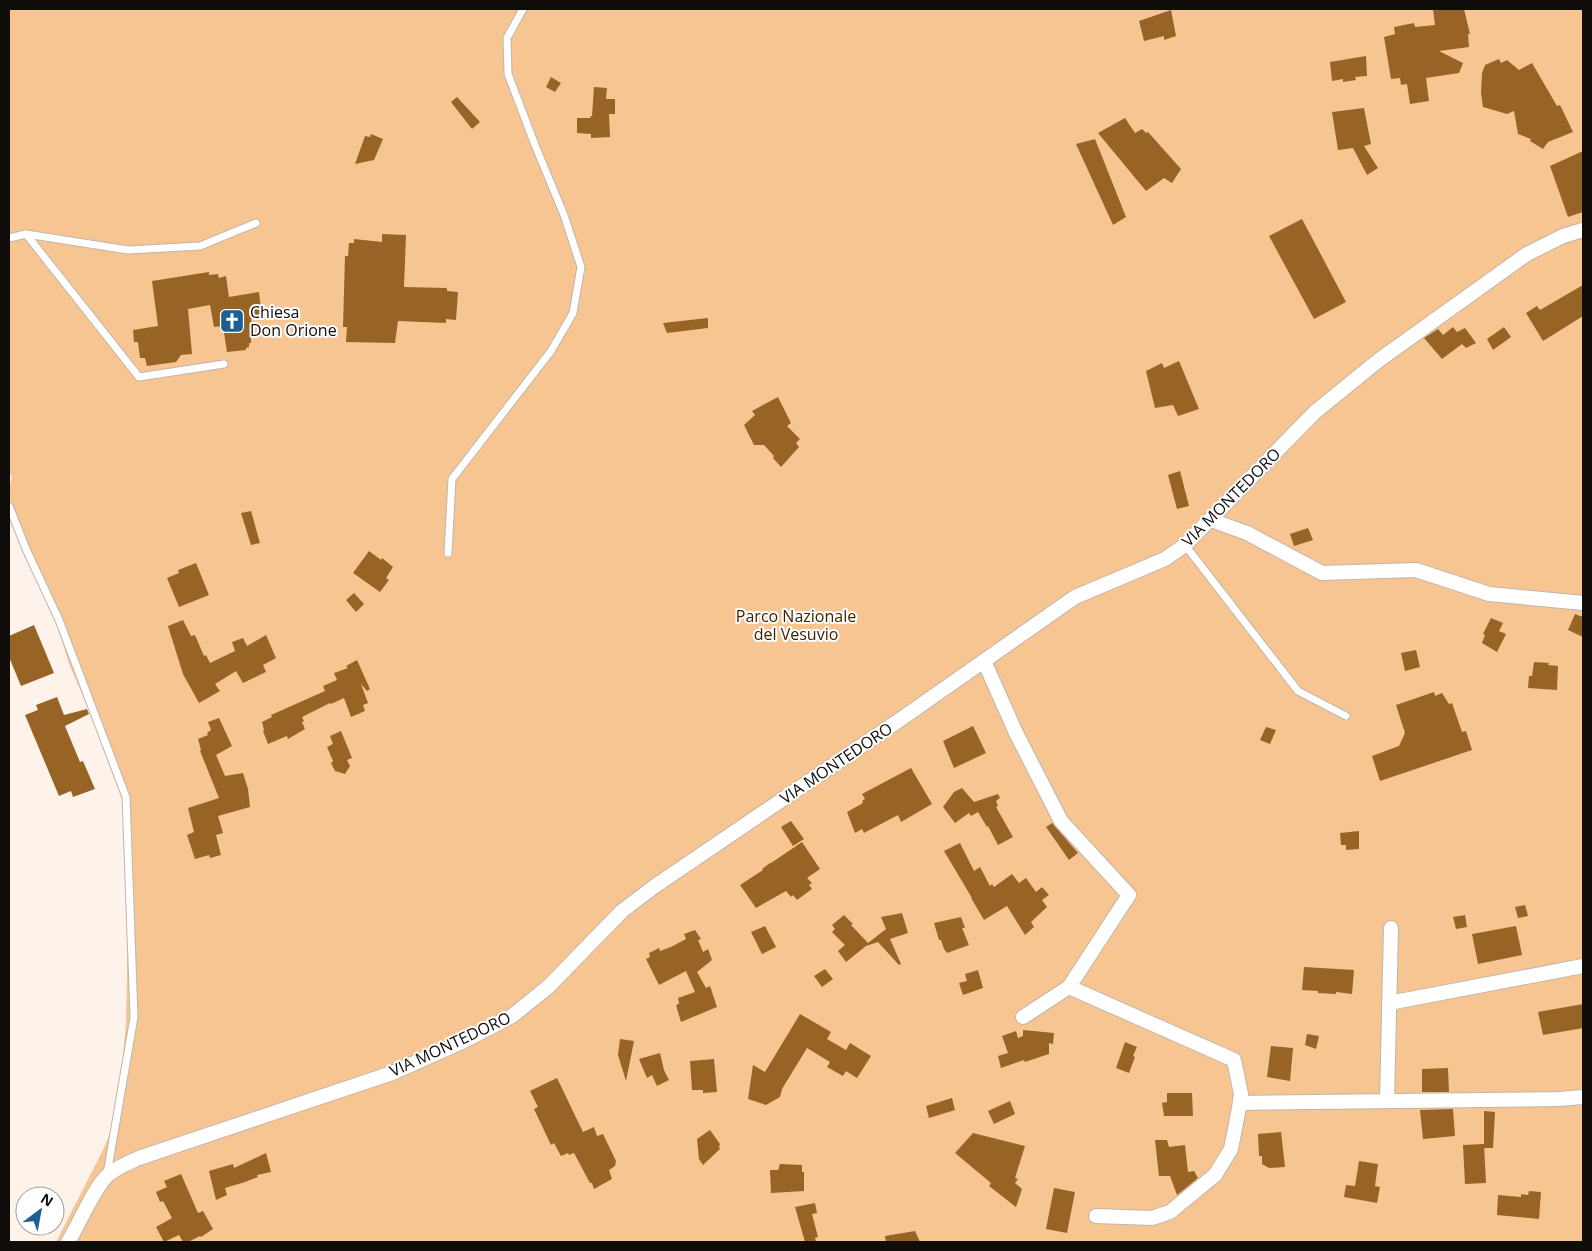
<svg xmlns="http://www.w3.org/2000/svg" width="1592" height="1251" font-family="'Open Sans',sans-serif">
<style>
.green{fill:#f7c591}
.building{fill:#976425}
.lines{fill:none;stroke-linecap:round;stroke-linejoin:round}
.service-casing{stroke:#bfb6ad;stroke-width:9}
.minor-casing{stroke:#bfb6ad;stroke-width:16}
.service{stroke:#fff;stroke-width:7}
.minor{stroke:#fff;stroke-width:14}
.labels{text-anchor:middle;stroke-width:4;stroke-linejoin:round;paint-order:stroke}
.poi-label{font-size:16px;fill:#0f0c09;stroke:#fff;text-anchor:start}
.street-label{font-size:16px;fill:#0f0c09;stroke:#fff}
.park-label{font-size:16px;fill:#3f2300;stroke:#fff}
</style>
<rect width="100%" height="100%" fill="#fdf3ea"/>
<polygon class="green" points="9,9 1583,9 1583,1242 56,1242 104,1148 117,1115 126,1023 127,979 127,918 123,802 89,710 70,666 44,587 21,543 9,516 9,487 12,477 9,471"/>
<g class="building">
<polygon points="1433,9 1464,9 1470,34 1468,34 1469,47 1439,51 1463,63 1459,73 1426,78 1429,101 1410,104 1407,84 1401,85 1400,78 1391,79 1384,37 1395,34 1394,27 1414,23 1415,27 1435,25"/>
<polygon points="1171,10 1176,36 1164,40 1164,36 1144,41 1139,21"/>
<polygon points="1366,56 1367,76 1355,77 1356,80 1343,82 1343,79 1332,81 1330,62"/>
<polygon points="1499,59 1501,63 1507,60 1519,70 1532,63 1557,106 1560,105 1573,132 1548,142 1543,149 1530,141 1531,139 1518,134 1514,111 1507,114 1483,107 1481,93 1482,73 1485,65"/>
<polygon points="551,77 561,83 555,92 546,87"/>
<polygon points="594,87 607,88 606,99 615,99 615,114 609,114 610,137 591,138 591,134 577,133 577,118 591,118 590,116 592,116"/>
<polygon points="457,97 480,122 472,129 451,102"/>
<polygon points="1364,108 1371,144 1364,146 1378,168 1367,175 1353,148 1338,150 1332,112"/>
<polygon points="1125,118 1135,133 1142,129 1146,133 1148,132 1181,169 1172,183 1164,178 1146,191 1098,133"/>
<polygon points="371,134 383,139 374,160 355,164 365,136 370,137"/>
<polygon points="1095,139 1126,217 1113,225 1076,144"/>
<polygon points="1583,151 1583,212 1568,217 1550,166"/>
<polygon points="1302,219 1346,302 1314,319 1269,236"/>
<polygon points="382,234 406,235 404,287 447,288 447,291 458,292 456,320 446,319 446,323 398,321 395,343 346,342 347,327 343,327 345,256 348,256 349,243 354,243 354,239 382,242"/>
<polygon points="209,272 209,275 218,274 219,278 226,276 229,297 259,292 262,318 251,319 254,336 251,336 251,343 249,343 249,347 246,348 246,350 227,352 223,326 214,327 210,305 188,309 192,354 181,355 176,362 147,366 145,358 140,358 138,342 134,342 133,330 158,326 152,281"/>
<polygon points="1583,285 1583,316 1543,341 1526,313 1537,306 1540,310"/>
<polygon points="708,318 708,328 667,333 663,323"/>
<polygon points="1453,327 1457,332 1465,328 1476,343 1466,348 1462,344 1442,359 1424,338 1438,329 1443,335"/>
<polygon points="1504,327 1511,337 1493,350 1487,339"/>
<polygon points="1179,361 1199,409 1178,416 1173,405 1155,408 1146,371 1162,363 1164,368"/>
<polygon points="778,397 791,423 787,426 800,439 796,443 799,447 781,467 773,458 774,456 764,445 754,445 744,425 755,415 752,411"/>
<polygon points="1180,471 1189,506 1177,509 1168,475"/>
<polygon points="251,511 260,543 251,545 241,513"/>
<polygon points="1308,528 1313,540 1294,546 1290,534"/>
<polygon points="369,551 381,560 382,558 393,567 386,578 389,580 380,592 353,573"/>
<polygon points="196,563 209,595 179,607 167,578 179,573 178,570"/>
<polygon points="354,593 364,604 356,612 346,600"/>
<polygon points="1575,614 1583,617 1583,637 1568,630"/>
<polygon points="1491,618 1503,623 1499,631 1506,634 1497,652 1482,643 1485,635 1483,634"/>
<polygon points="183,620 191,636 195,635 204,656 206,655 210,663 235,651 232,642 243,638 247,646 266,635 276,658 263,665 266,672 243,683 236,671 215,684 220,691 199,703 183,674 168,626"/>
<polygon points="34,625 54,673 21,686 9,657 9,636"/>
<polygon points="1416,650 1420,667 1405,671 1401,653"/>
<polygon points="357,660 370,689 367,691 361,684 368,703 363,705 365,711 351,717 344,698 331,704 330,703 302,717 304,721 302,722 305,729 288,739 287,736 268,744 263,731 264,730 262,722 272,717 271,715 325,691 323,686 337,680 334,673 348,668 346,666"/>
<polygon points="1534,662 1549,663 1548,665 1558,666 1557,690 1528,688 1529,676 1532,676"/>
<polygon points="1434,692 1435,696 1442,693 1449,704 1452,703 1462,732 1466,731 1472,750 1380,781 1372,756 1399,746 1405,733 1396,705"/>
<polygon points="57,697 64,715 87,709 89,714 65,726 80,762 83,761 95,789 73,797 71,791 59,796 25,715 38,710 36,705"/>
<polygon points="219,718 232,746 216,755 225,776 243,773 248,789 250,807 218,816 223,833 216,835 221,855 210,858 209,855 195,859 187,835 194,832 188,808 219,798 200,751 201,750 198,739 208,735 207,733 211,730 208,722"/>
<polygon points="973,726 986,753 954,768 943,741"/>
<polygon points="1266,727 1276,730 1270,744 1260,740"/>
<polygon points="341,731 352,758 347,760 350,766 345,774 335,771 331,763 333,761 327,747 333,744 330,736"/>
<polygon points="911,768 932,804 901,822 898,815 864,833 862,829 855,833 847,812 863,803 862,801 865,799 862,794"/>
<polygon points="962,788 974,802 998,794 1000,798 996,801 998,806 996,807 1013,837 998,845 988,826 987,827 978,812 971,816 969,813 955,823 943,807 954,792"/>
<polygon points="791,821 804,839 793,846 781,827"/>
<polygon points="1052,823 1078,853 1069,860 1046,827"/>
<polygon points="1359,831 1359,849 1346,850 1346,845 1341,845 1340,833"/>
<polygon points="802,842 820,869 807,878 812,883 809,885 812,889 797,900 793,895 791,897 786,891 756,908 740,885 763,870 762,869 770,863 771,863"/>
<polygon points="960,843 974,871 980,867 990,886 992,884 994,887 1012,874 1019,883 1026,878 1036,892 1042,887 1049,895 1042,900 1047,907 1031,922 1034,927 1025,935 1007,906 984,920 971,898 972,898 944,851"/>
<polygon points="1525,905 1528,916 1518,918 1515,907"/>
<polygon points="902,913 908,933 890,939 901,964 899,965 878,942 866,946 846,962 838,951 845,945 832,932 835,929 832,925 844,915 853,924 851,925 868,943 886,929 881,917"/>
<polygon points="1465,915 1467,927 1456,929 1453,917"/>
<polygon points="961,917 965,928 962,928 969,945 947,953 944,949 941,940 939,940 934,923"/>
<polygon points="765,926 776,947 762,954 751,932"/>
<polygon points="1516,926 1522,955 1478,964 1472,934"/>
<polygon points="695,930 701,939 698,940 703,952 708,949 712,960 697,972 706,988 710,986 717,1007 681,1022 676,1005 679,1004 678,998 695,992 686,971 659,985 646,959 650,957 649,953 659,948 660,951 671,947 686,939 684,934"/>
<polygon points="1304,967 1354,970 1352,994 1336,992 1336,994 1318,993 1318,991 1302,990"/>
<polygon points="825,969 833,979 822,987 814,976"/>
<polygon points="978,970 983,988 963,995 959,983 967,981 965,974"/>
<polygon points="1583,1004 1583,1028 1543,1035 1538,1012"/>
<polygon points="800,1014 831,1032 827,1039 846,1050 850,1043 871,1056 857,1078 846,1071 843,1076 827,1067 830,1062 807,1048 782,1089 780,1097 766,1105 748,1099 753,1065 765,1072"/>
<polygon points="1023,1030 1054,1033 1053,1044 1049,1043 1049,1054 1025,1062 1024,1060 1001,1068 998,1056 1008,1053 1002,1036 1016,1031 1018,1038 1023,1036"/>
<polygon points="1307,1034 1319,1036 1316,1049 1305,1045"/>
<polygon points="620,1039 634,1041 626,1081 618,1055"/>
<polygon points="1125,1042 1137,1047 1133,1056 1135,1057 1129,1073 1116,1068"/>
<polygon points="1271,1046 1293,1048 1290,1081 1267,1077"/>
<polygon points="660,1053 664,1070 669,1080 657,1086 652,1075 647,1078 639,1059"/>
<polygon points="714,1059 717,1092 703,1093 703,1090 692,1090 690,1061"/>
<polygon points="1448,1068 1449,1092 1422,1092 1422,1069"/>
<polygon points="557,1078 583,1132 594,1127 597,1136 603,1134 616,1161 615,1166 609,1170 612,1179 594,1189 592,1183 590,1183 574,1153 569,1155 568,1153 561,1156 554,1143 551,1145 534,1109 538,1107 530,1091"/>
<polygon points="1167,1093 1192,1093 1193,1116 1164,1116 1162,1103 1167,1102"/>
<polygon points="952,1098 955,1110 929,1118 926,1106"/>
<polygon points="1010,1101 1015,1114 994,1124 988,1111"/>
<polygon points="1453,1109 1455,1136 1423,1139 1420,1110"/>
<polygon points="1484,1111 1495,1112 1493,1148 1484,1148"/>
<polygon points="710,1130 720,1144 719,1147 720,1149 703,1165 699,1159 697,1139"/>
<polygon points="1281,1132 1285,1167 1269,1168 1262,1164 1262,1156 1259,1156 1258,1134"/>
<polygon points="973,1133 1025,1146 1015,1178 1018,1179 1015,1183 1022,1189 1016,1207 989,1186 991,1183 955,1153"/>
<polygon points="1155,1140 1167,1140 1169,1147 1185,1145 1188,1172 1194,1171 1198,1178 1177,1195 1170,1176 1159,1176"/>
<polygon points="1484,1144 1486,1183 1465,1184 1463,1145"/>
<polygon points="266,1153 271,1172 257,1175 258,1177 245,1182 225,1188 227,1195 216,1200 209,1171 233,1164 234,1168"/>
<polygon points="1359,1161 1378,1164 1375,1186 1380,1187 1377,1203 1344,1197 1346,1185 1355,1186"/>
<polygon points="780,1164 802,1165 802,1172 804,1172 804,1191 771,1193 770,1170 778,1170"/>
<polygon points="181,1174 198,1213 203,1211 213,1229 201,1237 200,1236 188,1242 183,1242 179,1235 164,1242 156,1227 172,1218 163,1201 160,1202 156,1192 167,1187 164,1181"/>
<polygon points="1054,1188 1075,1192 1067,1233 1046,1229"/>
<polygon points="1529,1191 1541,1192 1539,1219 1497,1215 1498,1195 1521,1197 1521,1194 1528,1195"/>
<polygon points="815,1203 817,1213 812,1214 818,1237 815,1238 816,1242 805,1242 795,1207"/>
<polygon points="915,1231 920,1242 886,1242 885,1236"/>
</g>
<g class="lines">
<defs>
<g id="service">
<polyline points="26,234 128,250 200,246 256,223"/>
<polyline points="9,238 26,234 139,377 224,364"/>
<polyline points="9,506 26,549 59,620 126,797 134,1017 107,1174"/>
<polyline points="1185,545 1298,691 1346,716"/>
<polyline points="448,553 452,479 551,351 573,313 581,267 564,215 535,145 508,74 507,38 523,9"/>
</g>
<g id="minor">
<polyline points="1211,520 1247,533 1322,573 1416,570 1489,594 1583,603"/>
<polyline points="984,661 1016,733 1061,821 1129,895 1069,987 1023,1017"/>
<polyline points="1069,987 1234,1060 1241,1094 1239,1108 1231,1149 1215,1175 1170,1212 1152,1218 1096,1216"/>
<polyline points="1389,1003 1583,966"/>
<polyline points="1387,1101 1391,928"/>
<polyline points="1240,1103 1559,1099 1583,1097"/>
<path d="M68,1242c11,-17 26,-55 40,-67 9,-8 20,-12 31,-17l253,-85 74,-33 46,-24 36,-29 74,-76 33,-25 246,-167 174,-122 90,-38 20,-14 130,-133 64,-52 148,-106 36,-18 20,-6"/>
</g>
</defs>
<use href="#service" class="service-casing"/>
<use href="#minor" class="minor-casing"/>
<use href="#service" class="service"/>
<use href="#minor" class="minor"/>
</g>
<defs>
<symbol id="church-square" viewBox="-11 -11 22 22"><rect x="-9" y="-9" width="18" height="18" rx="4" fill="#1d5f94" stroke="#fff"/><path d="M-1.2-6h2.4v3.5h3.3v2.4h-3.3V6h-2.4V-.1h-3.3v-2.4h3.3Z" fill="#fff"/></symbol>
</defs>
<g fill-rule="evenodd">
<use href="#church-square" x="218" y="307" width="28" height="28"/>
</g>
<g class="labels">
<g class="poi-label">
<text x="250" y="318">Chiesa<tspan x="250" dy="18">Don Orione</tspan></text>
</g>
<g class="street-label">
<text transform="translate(1231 497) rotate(-45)" y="6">VIA MONTEDORO</text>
<text transform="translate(836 763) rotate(-34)" y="6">VIA MONTEDORO</text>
<text transform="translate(450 1044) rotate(-25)" y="6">VIA MONTEDORO</text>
</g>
<g class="park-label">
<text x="796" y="622">Parco Nazionale<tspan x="796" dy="18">del Vesuvio</tspan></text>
</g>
</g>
<rect width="1592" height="1251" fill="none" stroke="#0f0c09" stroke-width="20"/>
<g transform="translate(40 1211) rotate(32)"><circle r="24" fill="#ffffff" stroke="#9f9e9d"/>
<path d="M0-4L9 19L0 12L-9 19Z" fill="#1d5f94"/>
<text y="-8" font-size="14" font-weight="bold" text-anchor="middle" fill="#0f0c09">N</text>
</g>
</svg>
